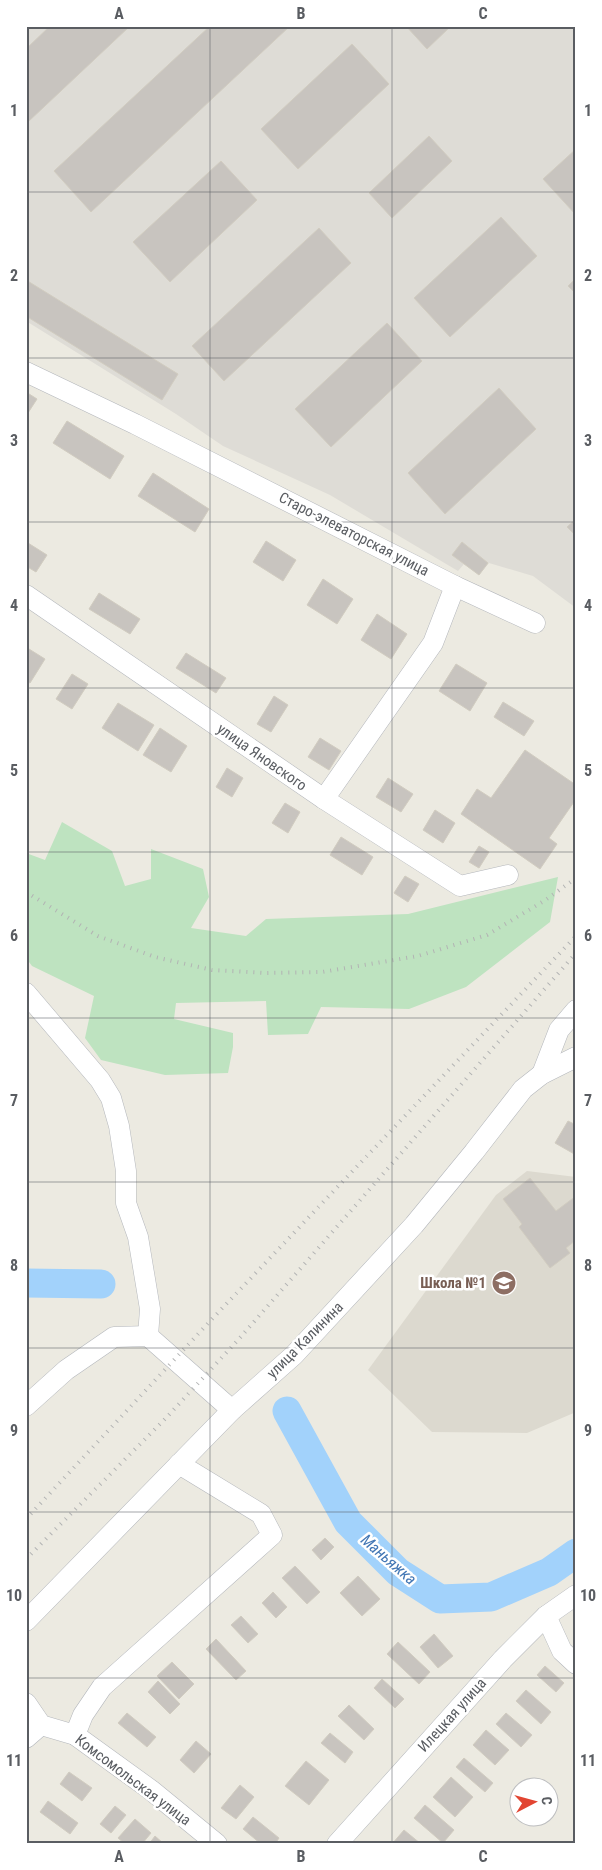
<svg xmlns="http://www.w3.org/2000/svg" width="602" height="1870" font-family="'Roboto Condensed',sans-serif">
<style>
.industrial{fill:#dedcd6}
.education{fill:#dcd9cf}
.green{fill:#bee3c0}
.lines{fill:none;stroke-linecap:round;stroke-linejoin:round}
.river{stroke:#a2d2fb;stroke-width:29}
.building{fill:#c8c4bf;stroke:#d1ccc0}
.minor-casing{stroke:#b4b7bc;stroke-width:21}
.minor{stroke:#fff;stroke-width:20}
.rail{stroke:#b2b3b3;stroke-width:4;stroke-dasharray:1 6;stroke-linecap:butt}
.grid{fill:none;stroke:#5a5d62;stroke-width:1;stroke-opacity:0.55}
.labels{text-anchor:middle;stroke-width:5;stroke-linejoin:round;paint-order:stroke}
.street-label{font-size:15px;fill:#5a5d62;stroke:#fff}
.education-label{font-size:15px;font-weight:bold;fill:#785e54;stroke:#fff;text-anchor:end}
.water-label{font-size:16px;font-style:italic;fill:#4377b5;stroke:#fff}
.neatline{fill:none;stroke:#5a5d62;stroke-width:2}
.grid-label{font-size:16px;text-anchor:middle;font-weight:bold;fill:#5a5d62}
</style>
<rect width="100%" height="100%" fill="#eceae1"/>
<polygon class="industrial" points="26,26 576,26 576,608 533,576 489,563 479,575 464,564 458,571 330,495 223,446 176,414 26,321"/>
<polygon class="education" points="527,1171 576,1177 576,1412 527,1433 432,1432 368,1370 496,1195"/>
<polygon class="green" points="62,822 112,851 125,886 151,879 151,849 203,869 209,897 191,928 246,936 266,919 408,914 558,877 550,922 466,987 409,1009 321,1007 308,1034 268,1035 266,1001 176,1003 174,1019 233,1033 233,1047 228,1073 165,1075 101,1060 85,1038 94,996 32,966 26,958 26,853 45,860"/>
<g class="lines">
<g class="river">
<polyline points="26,1283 101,1284"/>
<polyline points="287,1411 348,1522 398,1572 440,1599 491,1597 549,1572 576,1553"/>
</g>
</g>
<g class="building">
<polygon points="50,26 130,26 29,121 26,117 26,49"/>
<polygon points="210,26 290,26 91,212 54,171"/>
<polygon points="406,26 451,26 427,49"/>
<polygon points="352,44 389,84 298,169 261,129"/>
<polygon points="429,136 452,161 392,218 369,193"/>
<polygon points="576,149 576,215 543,179"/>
<polygon points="221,161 257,200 170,282 133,242"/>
<polygon points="501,217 537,256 450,337 414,298"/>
<polygon points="319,228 351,263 224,381 192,346"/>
<polygon points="576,278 576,294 568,286"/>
<polygon points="26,280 178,374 162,400 26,316"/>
<polygon points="387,323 422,361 331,447 295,409"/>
<polygon points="499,388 536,429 445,514 408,473"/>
<polygon points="26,392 37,399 26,416"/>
<polygon points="67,421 124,456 110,479 53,443"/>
<polygon points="153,473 209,509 195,532 138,496"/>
<polygon points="576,519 576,536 567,527"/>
<polygon points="266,541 296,560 283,581 253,562"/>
<polygon points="462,542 488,563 479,575 452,555"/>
<polygon points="28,543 47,555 36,572 26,566"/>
<polygon points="323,579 353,599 337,624 307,605"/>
<polygon points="99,593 140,619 130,634 89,609"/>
<polygon points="377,614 407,634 391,659 361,640"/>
<polygon points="29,649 45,659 30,683 26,681 26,654"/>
<polygon points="186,653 226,678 216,693 176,668"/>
<polygon points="456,664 487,683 470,711 439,691"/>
<polygon points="72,674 88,684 72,709 56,699"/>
<polygon points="274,696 288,705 271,732 257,724"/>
<polygon points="503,702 534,721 524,736 494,717"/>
<polygon points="118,703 154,725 138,751 102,728"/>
<polygon points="160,728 187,746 171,772 143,755"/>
<polygon points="320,738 341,751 329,770 308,757"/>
<polygon points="525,750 576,785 576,799 549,838 557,844 540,869 461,814 477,789 491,798"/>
<polygon points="227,768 243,778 232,797 216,787"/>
<polygon points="388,778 413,794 401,812 376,797"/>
<polygon points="285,803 300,812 288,833 272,823"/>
<polygon points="435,810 455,823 443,843 423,830"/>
<polygon points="341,837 373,857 362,875 330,855"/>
<polygon points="479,846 489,852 479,868 469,862"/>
<polygon points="405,876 419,884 408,902 394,893"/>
<polygon points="568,1121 576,1125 576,1155 555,1143"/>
<polygon points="530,1178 556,1211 576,1196 576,1240 566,1248 570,1253 550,1268 519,1227 522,1224 503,1199"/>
<polygon points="325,1538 334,1547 321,1560 312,1550"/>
<polygon points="295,1566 320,1592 307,1604 282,1578"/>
<polygon points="358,1576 380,1599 362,1616 340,1593"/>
<polygon points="273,1592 287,1607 276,1618 262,1603"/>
<polygon points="241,1616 258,1634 248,1643 231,1625"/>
<polygon points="434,1634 453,1656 438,1668 420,1647"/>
<polygon points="216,1639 246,1671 236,1680 206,1649"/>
<polygon points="398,1642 430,1672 419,1684 387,1654"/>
<polygon points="172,1662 194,1684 179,1699 157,1676"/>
<polygon points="545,1666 564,1683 556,1692 537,1675"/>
<polygon points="382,1679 404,1699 395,1708 374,1688"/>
<polygon points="158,1681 180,1704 170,1714 148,1692"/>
<polygon points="526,1690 551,1712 541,1724 516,1701"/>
<polygon points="349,1705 374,1729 364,1740 338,1716"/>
<polygon points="127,1713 156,1737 147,1747 118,1723"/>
<polygon points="506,1713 532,1735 521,1747 496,1724"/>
<polygon points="486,1730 509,1750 495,1765 473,1745"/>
<polygon points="330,1733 353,1752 345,1763 321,1743"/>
<polygon points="196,1741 211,1754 194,1773 180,1760"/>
<polygon points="464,1758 493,1783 485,1792 456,1767"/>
<polygon points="306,1761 329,1780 309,1805 285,1786"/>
<polygon points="69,1772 92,1788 82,1801 60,1784"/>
<polygon points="451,1777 473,1797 455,1817 433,1797"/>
<polygon points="240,1785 254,1797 236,1819 221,1808"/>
<polygon points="48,1801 78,1823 70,1834 40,1812"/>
<polygon points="425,1805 454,1830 443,1843 414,1818"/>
<polygon points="115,1806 126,1815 111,1833 100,1824"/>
<polygon points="253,1817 279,1838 275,1844 261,1844 243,1829"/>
<polygon points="135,1819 151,1833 142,1844 125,1844 118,1838"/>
<polygon points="404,1830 421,1844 392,1844"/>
<polygon points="155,1836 164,1844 149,1844"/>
</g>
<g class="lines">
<defs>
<g id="minor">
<polyline points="26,372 135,424 455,586 433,643 324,799"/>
<polyline points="455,586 535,623"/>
<polyline points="26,595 324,799 460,886 508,875"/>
<polyline points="26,993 100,1080 111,1098 119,1126 126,1171 126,1203 138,1237 150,1309 148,1336"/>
<polyline points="542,1074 559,1030 576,1010"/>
<polyline points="26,1406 66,1370 114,1337 148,1336 232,1410"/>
<polyline points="546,1616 562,1651 576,1664"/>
<polyline points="26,1621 232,1410 294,1355 414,1225 474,1152 523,1089 542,1074 576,1057"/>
<polyline points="26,1703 41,1725 75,1735 151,1790 217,1844"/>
<polyline points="75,1735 83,1715 102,1687 272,1535 261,1514 179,1464"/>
<polyline points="26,1738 41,1725"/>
<polyline points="337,1844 503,1659 546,1616 576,1595"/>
</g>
</defs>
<use href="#minor" class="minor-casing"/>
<use href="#minor" class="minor"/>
<g class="rail">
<polyline points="26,29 29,26"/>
<polyline points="26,892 98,936 155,957 212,970 267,973 322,972 418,956 487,935 544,901 576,878"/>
<polyline points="26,1519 213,1318 576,936"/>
<polyline points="26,1559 166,1418 238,1340 576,953"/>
</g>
</g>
<path class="grid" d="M210,26v1818M392,26v1818M26,192h550M26,358h550M26,522h550M26,688h550M26,852h550M26,1018h550M26,1182h550M26,1348h550M26,1512h550M26,1678h550"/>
<defs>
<symbol id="school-disc" viewBox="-11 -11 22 22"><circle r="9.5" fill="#8d6e63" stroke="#fff"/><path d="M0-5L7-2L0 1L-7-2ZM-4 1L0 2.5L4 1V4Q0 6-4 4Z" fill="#fff"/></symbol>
</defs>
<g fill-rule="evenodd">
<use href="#school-disc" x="490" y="1269" width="28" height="28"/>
</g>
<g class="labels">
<g class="street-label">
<text transform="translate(354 534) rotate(27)" y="5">Старо-элеваторская улица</text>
<text transform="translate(262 757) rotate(35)" y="5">улица Яновского</text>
<text transform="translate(305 1340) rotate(-45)" y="5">улица Калинина</text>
<text transform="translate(452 1715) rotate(-48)" y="5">Илецкая улица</text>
<text transform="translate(133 1780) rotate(37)" y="5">Комсомольская улица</text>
</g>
<g class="education-label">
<text x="486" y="1288">Школа №1</text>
</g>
<g class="water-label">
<text transform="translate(389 1559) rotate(41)" y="6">Маньяжка</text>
</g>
</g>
<rect width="602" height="1870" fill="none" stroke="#ffffff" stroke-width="55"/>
<g transform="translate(534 1802) rotate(84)"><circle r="24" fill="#ffffff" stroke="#bdbec0"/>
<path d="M0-4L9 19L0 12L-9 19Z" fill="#e24532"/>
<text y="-8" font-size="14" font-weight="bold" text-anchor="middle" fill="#5a5d62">С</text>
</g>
<rect x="28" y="28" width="546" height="1814" class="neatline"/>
<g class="grid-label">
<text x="119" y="19">A</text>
<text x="301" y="19">B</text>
<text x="483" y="19">C</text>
<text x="14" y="116">1</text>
<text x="588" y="116">1</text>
<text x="14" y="281">2</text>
<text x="588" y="281">2</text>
<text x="14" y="446">3</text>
<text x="588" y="446">3</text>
<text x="14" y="611">4</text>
<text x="588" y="611">4</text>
<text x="14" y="776">5</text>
<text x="588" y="776">5</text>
<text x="14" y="941">6</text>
<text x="588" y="941">6</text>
<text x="14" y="1106">7</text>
<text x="588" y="1106">7</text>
<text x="14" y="1271">8</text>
<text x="588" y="1271">8</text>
<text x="14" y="1436">9</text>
<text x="588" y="1436">9</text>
<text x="14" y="1601">10</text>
<text x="588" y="1601">10</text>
<text x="14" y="1766">11</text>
<text x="588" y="1766">11</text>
<text x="119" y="1862">A</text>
<text x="301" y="1862">B</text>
<text x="483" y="1862">C</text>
</g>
</svg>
